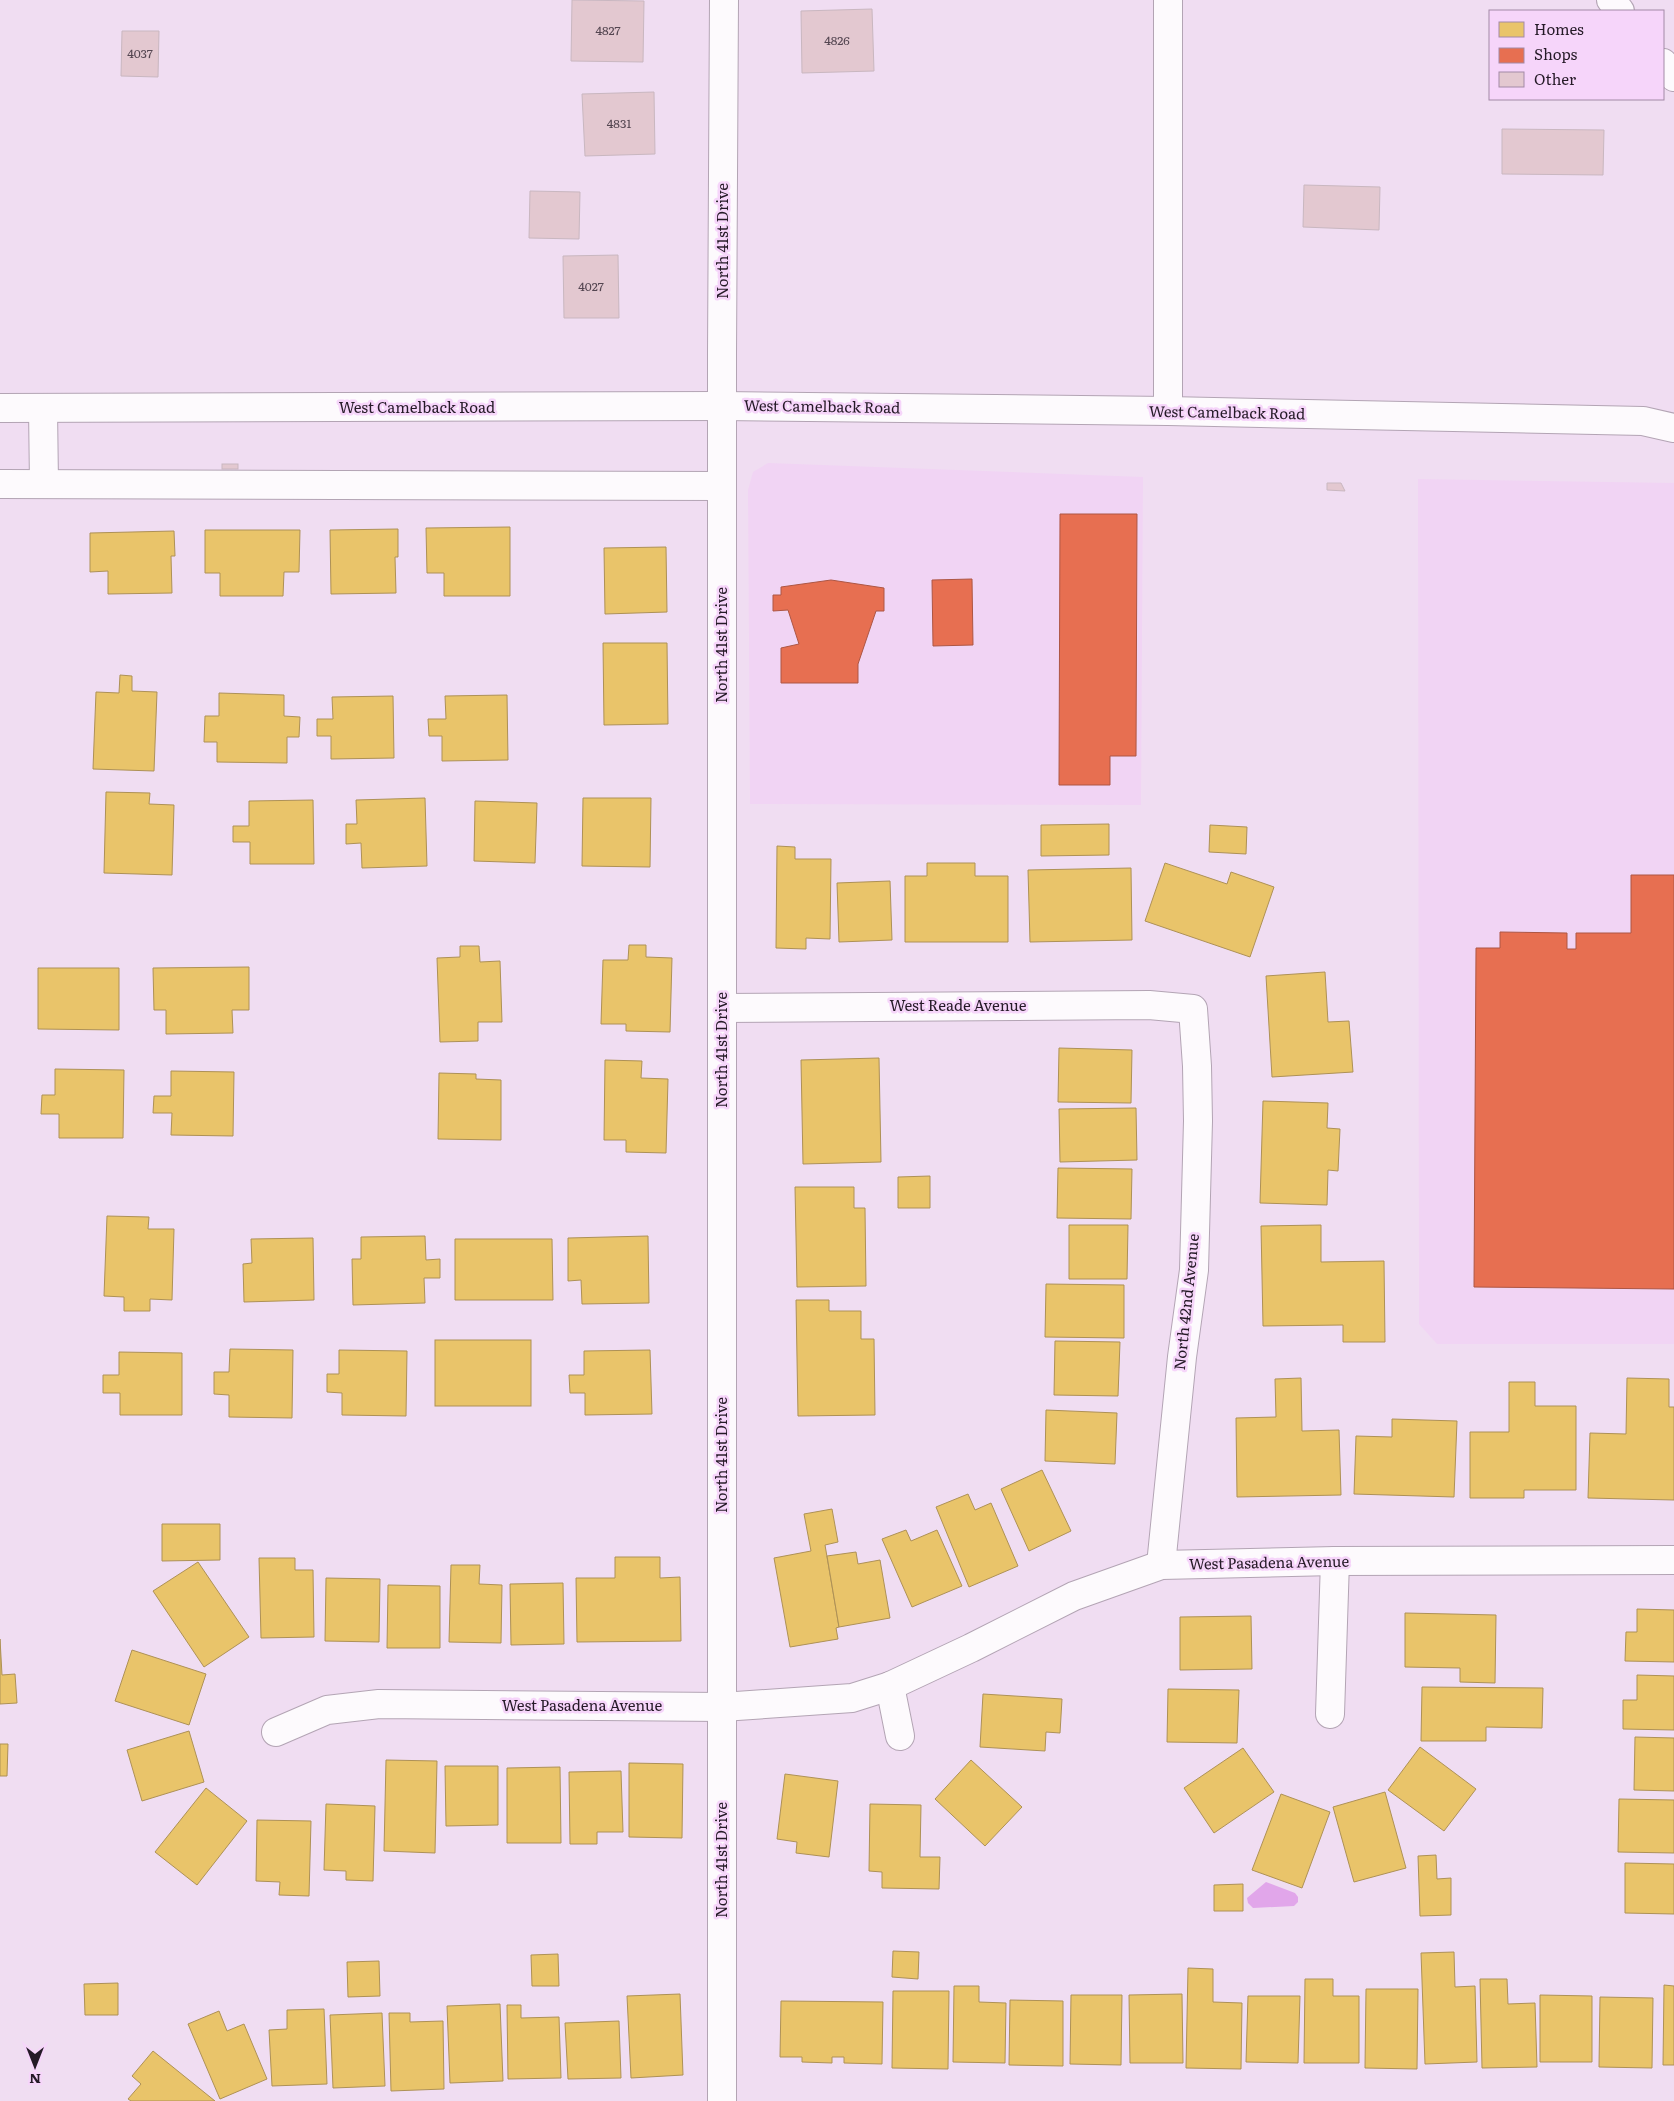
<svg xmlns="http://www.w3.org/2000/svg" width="1674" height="2101" font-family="Literata,serif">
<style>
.built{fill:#f1d4f4}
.water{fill:#e1a6ea}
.homes{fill:#e9c46a;stroke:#ae9156}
.shops{fill:#e76f51;stroke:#ad5644}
.building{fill:#e3c8d0;stroke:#c9b7c0}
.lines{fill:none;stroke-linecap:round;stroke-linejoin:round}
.minor-casing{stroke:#b3a4b4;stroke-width:30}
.primary-casing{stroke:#b3a4b4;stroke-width:30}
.trunk-casing{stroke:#b3a4b4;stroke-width:30}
.minor{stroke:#fdfafd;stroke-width:28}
.primary{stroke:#fdfafd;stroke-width:28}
.trunk{stroke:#fdfafd;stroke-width:28}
.labels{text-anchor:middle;stroke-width:5;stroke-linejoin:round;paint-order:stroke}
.number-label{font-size:12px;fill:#544651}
.street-label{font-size:15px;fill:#251a27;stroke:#f6d5fa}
</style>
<rect width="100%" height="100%" fill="#f0ddf2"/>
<g class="built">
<polygon points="768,463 1143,477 1141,805 750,804 748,490 753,472"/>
<polygon points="1418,479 1674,483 1674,1344 1437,1344 1419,1324"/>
</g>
<polygon class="water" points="1266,1882 1295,1893 1298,1897 1298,1902 1294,1906 1253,1908 1248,1903 1247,1898"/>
<g class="homes">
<polygon points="510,527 510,596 444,596 444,573 427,573 426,528"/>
<polygon points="398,529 398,557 395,557 396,593 331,594 330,530"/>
<polygon points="205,530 300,530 299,572 284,572 283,596 220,596 220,573 205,573"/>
<polygon points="174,531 175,556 171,556 172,593 108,594 108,571 90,572 90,533"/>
<polygon points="666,547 667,612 605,614 604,548"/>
<polygon points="603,643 667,643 668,724 604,725"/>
<polygon points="120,675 132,676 132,691 157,692 154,771 93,769 96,692 119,693"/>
<polygon points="219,693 284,695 284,716 300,717 299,737 287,737 287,763 217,762 217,742 204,742 205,716 219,716"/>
<polygon points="507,695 508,760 442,761 442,736 429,736 428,719 446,719 445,696"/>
<polygon points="393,696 394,758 331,759 331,736 317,736 317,719 333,719 332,697"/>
<polygon points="106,792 150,793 149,804 174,805 172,875 104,873"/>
<polygon points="425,798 427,866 362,868 361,843 346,844 346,824 357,824 356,800"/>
<polygon points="583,798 651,798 650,867 582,866"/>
<polygon points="313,800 314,864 250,864 250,842 233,842 233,826 249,826 249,801"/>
<polygon points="475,801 537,803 535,863 474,861"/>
<polygon points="1109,824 1109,855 1041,856 1041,825"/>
<polygon points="1210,825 1247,827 1246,854 1209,852"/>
<polygon points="777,846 795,847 795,859 831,859 830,939 806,938 806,949 776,948"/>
<polygon points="927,863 975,863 975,876 1008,876 1008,942 905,942 905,876 927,876"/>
<polygon points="1165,863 1227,884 1231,872 1274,887 1250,957 1145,921"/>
<polygon points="1131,868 1132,940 1030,942 1028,870"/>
<polygon points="890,881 892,940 839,942 837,883"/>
<polygon points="629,945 646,945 646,957 672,958 670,1032 626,1031 626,1024 601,1024 603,960 628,960"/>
<polygon points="460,946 479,946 480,962 500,961 502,1022 478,1022 478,1041 440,1042 437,958 460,957"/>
<polygon points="249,967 249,1010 232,1010 233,1033 166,1034 166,1010 154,1010 153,968"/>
<polygon points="38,968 119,968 119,1030 38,1029"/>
<polygon points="1325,972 1328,1022 1349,1021 1353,1072 1272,1077 1266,976"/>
<polygon points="1059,1048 1132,1050 1131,1103 1058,1102"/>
<polygon points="879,1058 881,1162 803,1164 801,1060"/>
<polygon points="605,1060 642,1061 641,1078 668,1079 666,1153 626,1152 626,1140 604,1140"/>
<polygon points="55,1069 124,1070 123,1138 59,1138 59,1114 41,1114 42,1095 55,1095"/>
<polygon points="171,1071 234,1072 233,1136 171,1135 172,1113 153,1113 154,1096 171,1096"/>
<polygon points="439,1073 476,1074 476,1079 501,1080 501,1140 438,1139"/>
<polygon points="1263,1101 1328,1103 1327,1128 1340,1129 1338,1171 1328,1170 1327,1205 1260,1203"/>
<polygon points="1136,1108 1137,1160 1060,1162 1059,1109"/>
<polygon points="1058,1168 1132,1169 1131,1219 1057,1218"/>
<polygon points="930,1176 930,1208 898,1208 898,1177"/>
<polygon points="795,1187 854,1187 854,1208 865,1208 866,1286 797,1287"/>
<polygon points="107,1216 149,1217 148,1229 174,1229 172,1300 150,1299 150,1311 124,1311 124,1297 104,1296"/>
<polygon points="1069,1225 1128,1225 1127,1279 1069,1279"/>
<polygon points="1321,1225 1321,1262 1384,1261 1385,1342 1343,1342 1343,1325 1263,1326 1261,1226"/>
<polygon points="425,1236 426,1260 440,1259 440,1278 424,1278 425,1303 353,1305 352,1259 361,1259 361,1237"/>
<polygon points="648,1236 649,1303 582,1304 581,1280 568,1281 568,1238"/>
<polygon points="313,1238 314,1300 244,1302 243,1264 252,1263 251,1239"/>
<polygon points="455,1239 552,1239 553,1300 455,1300"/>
<polygon points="1046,1284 1124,1285 1124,1338 1045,1337"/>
<polygon points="796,1300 829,1300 829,1311 861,1311 861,1339 874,1339 875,1415 798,1416"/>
<rect x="435" y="1340" width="96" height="66"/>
<polygon points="1055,1341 1120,1342 1118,1396 1054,1395"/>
<polygon points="230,1349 293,1350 292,1418 229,1417 229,1395 214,1394 214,1372 229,1372"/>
<polygon points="339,1350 407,1351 406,1416 342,1415 342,1393 327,1392 327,1374 339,1374"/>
<polygon points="650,1350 652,1414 585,1415 585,1393 570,1393 569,1375 584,1375 584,1351"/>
<polygon points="119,1352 182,1353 182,1415 120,1415 120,1393 103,1393 103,1375 119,1375"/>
<polygon points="1301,1378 1302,1431 1339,1430 1341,1495 1237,1497 1236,1418 1276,1417 1275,1379"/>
<polygon points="1627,1378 1669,1379 1669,1407 1674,1407 1674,1500 1588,1498 1590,1433 1626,1434"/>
<polygon points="1509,1382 1535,1382 1535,1406 1576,1406 1576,1490 1524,1490 1524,1498 1470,1498 1470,1432 1509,1432"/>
<polygon points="1046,1410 1117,1413 1115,1464 1045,1461"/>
<polygon points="1392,1419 1457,1421 1454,1497 1354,1494 1356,1436 1392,1437"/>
<polygon points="1042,1470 1071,1531 1029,1551 1001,1489"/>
<polygon points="968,1494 975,1510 991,1503 1018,1566 969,1587 936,1507"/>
<polygon points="832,1509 838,1542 825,1545 839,1627 836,1628 838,1639 790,1647 774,1558 811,1551 804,1514"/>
<polygon points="162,1524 220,1524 220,1560 162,1561"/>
<polygon points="906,1530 911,1541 937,1530 962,1586 912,1607 882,1539"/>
<polygon points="856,1552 858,1564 880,1560 890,1618 839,1627 827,1556"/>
<polygon points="615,1557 660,1557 660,1578 680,1577 681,1641 577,1642 576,1578 615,1578"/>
<polygon points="259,1558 295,1558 295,1570 313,1570 314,1637 261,1638"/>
<polygon points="198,1562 249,1637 204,1667 153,1591"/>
<polygon points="451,1565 480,1565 479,1584 502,1585 501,1643 449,1642"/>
<polygon points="326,1578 380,1579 379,1642 325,1641"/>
<polygon points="563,1583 564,1644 511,1645 510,1584"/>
<polygon points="388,1585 440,1586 440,1648 387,1648"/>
<polygon points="1637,1609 1674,1610 1674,1662 1625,1661 1626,1632 1637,1632"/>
<polygon points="1405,1613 1496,1615 1495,1683 1460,1682 1460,1668 1405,1667"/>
<polygon points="1251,1616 1252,1669 1180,1670 1180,1617"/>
<polygon points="0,1639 2,1675 15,1674 17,1703 0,1704"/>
<polygon points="132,1650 206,1674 189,1725 115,1701"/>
<polygon points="1637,1675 1674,1676 1674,1730 1623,1729 1623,1700 1637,1700"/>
<polygon points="1422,1687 1543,1688 1542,1728 1486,1727 1486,1741 1421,1741"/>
<polygon points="1168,1689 1239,1690 1237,1743 1167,1742"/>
<polygon points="983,1694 1062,1699 1060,1733 1046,1732 1045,1751 980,1747"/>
<polygon points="189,1731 204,1782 142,1801 127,1750"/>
<polygon points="1635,1737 1674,1738 1674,1791 1634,1790"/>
<polygon points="0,1744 8,1744 7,1776 0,1776"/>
<polygon points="1420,1747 1476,1789 1444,1831 1388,1790"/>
<polygon points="1243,1748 1274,1792 1214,1833 1184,1788"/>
<polygon points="386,1760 437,1761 435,1853 384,1851"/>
<polygon points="971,1760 1022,1807 985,1846 935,1799"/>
<polygon points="629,1763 683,1764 682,1838 629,1837"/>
<polygon points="445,1766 498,1766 498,1825 446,1826"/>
<polygon points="560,1767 561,1843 507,1843 507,1768"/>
<polygon points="621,1771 623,1832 597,1832 597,1844 570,1844 569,1772"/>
<polygon points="785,1774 838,1781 829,1857 796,1853 797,1842 777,1839"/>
<polygon points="206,1788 247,1821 197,1885 155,1852"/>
<polygon points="1385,1792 1406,1868 1354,1882 1333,1807"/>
<polygon points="1281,1794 1330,1812 1302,1888 1252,1870"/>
<polygon points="1619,1799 1674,1800 1674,1853 1618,1852"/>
<polygon points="326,1804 375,1806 373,1881 346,1880 346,1871 324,1870"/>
<polygon points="870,1804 921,1805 920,1857 940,1857 939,1889 882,1888 882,1872 869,1871"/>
<polygon points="257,1820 311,1821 309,1896 279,1895 280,1882 256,1881"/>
<polygon points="1436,1855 1437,1879 1451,1878 1451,1915 1420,1916 1418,1856"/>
<polygon points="1625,1863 1674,1864 1674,1914 1625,1913"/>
<polygon points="1243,1884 1243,1911 1214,1911 1214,1885"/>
<polygon points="893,1951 919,1952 918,1979 892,1977"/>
<polygon points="1454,1952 1455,1987 1475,1986 1477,2062 1425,2064 1421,1953"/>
<polygon points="558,1954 559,1986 532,1986 531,1955"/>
<polygon points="379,1961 380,1996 348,1997 347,1962"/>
<polygon points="1188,1968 1213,1969 1213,2002 1242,2003 1241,2069 1186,2068"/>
<polygon points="1305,1979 1333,1979 1333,1996 1359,1996 1359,2063 1304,2063"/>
<polygon points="1480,1979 1507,1979 1508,2004 1535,2003 1537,2067 1482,2068"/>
<polygon points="118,1983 118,2015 85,2015 84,1984"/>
<polygon points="1664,1985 1674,1986 1674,2065 1663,2065"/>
<polygon points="954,1986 979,1986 979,2002 1006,2003 1005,2063 953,2062"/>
<polygon points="1366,1989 1418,1989 1417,2069 1365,2068"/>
<polygon points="893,1991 949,1991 948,2069 892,2068"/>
<polygon points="680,1994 683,2075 631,2078 627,1996"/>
<polygon points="1182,1994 1183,2063 1130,2063 1129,1995"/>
<polygon points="1071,1995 1122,1995 1121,2065 1070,2064"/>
<polygon points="1540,1995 1592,1996 1592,2062 1540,2062"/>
<polygon points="1248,1996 1300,1996 1298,2063 1246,2062"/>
<polygon points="1600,1997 1653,1998 1652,2068 1599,2067"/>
<polygon points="1010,2000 1063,2001 1063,2066 1009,2065"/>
<polygon points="781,2001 883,2002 882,2064 844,2063 844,2057 832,2057 832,2063 802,2062 802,2057 780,2057"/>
<polygon points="500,2004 503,2081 450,2083 447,2006"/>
<polygon points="507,2005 521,2005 521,2018 559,2017 561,2078 508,2079"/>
<polygon points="324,2009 327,2084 272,2086 269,2030 287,2029 287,2010"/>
<polygon points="219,2011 227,2031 244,2024 267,2079 220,2099 188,2024"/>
<polygon points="382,2013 385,2086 333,2088 330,2015"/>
<polygon points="389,2013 410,2013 410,2022 443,2021 444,2089 391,2091"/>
<polygon points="619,2021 621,2078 568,2079 565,2023"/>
<polygon points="153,2051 215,2101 131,2101 128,2099 141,2084 132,2076"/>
</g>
<g class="shops">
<polygon points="1060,514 1137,514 1136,756 1110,756 1110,785 1059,785"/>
<polygon points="972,579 973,645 933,646 932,580"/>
<polygon points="831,580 884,588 884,611 876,611 858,664 858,683 781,683 781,648 799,644 788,610 773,611 773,595 781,595 781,587"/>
<polygon points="1631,875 1674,875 1674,1289 1474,1287 1476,948 1500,948 1500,932 1567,933 1567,949 1576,949 1576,933 1631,933"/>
</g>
<g class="building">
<polygon points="572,0 644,1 643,62 571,61"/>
<polygon points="872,9 874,71 802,73 801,11"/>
<polygon points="122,31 159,31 158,77 121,76"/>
<polygon points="654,92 655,154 585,156 582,94"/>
<polygon points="1502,129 1604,130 1603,175 1502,174"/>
<polygon points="1304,185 1380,187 1379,230 1303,227"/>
<polygon points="530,191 580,192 579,239 529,238"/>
<polygon points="618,255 619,318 564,318 563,256"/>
<rect x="222" y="464" width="16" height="5"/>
<polygon points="1327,483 1341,483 1345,491 1327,490"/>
</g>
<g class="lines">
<defs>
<g id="minor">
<polyline points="43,408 44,484"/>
<polyline points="0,484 722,486"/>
<polyline points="722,1008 1149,1005 1193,1009 1197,1066 1198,1121 1194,1270 1182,1357 1161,1565"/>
<polyline points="890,1686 900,1736"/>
<polyline points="1330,1714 1335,1561"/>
<polyline points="276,1732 327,1710 379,1704 722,1707 852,1698 890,1686 971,1648 1074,1596 1161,1565 1335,1561 1674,1560"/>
<polyline points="722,2101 722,355 724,0"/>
</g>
<polyline id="primary" points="0,408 722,406 1168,411 1643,421 1674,428"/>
<g id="trunk">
<polyline points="1168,0 1168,411"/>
<polyline points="1611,0 1620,11"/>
<polyline points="1663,63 1674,77"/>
</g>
</defs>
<use href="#minor" class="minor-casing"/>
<use href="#primary" class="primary-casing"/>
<use href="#trunk" class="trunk-casing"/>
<use href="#minor" class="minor"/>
<use href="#primary" class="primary"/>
<use href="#trunk" class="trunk"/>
</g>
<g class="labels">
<g class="number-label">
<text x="608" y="35">4827</text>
<text x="837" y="45">4826</text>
<text x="140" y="58">4037</text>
<text x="619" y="128">4831</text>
<text x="591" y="291">4027</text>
</g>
<g class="street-label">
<text transform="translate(723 241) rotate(-90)" y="5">North 41st Drive</text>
<text transform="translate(822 407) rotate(1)" y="5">West Camelback Road</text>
<text x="417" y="413">West Camelback Road</text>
<text transform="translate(1227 413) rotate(1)" y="5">West Camelback Road</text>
<text transform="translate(722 645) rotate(-90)" y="5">North 41st Drive</text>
<text x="958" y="1011">West Reade Avenue</text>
<text transform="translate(722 1050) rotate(-90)" y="5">North 41st Drive</text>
<text transform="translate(1187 1302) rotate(-84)" y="5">North 42nd Avenue</text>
<text transform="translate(722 1455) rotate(-90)" y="5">North 41st Drive</text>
<text transform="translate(1269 1563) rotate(-1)" y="5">West Pasadena Avenue</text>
<text x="582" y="1711">West Pasadena Avenue</text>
<text transform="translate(722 1860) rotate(-90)" y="5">North 41st Drive</text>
</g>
</g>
<rect x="1489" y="10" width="175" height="90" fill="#f6d5fa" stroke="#a28aa6"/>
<rect x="1499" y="22" width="25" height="15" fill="#e9c46a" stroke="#a28aa6"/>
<text x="1534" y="35" font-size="15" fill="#251a27">Homes</text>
<rect x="1499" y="48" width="25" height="15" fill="#e76f51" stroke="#a28aa6"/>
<text x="1534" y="60" font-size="15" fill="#251a27">Shops</text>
<rect x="1499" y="72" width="25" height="15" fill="#e3c8d0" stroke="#a28aa6"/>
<text x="1534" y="85" font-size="15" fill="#251a27">Other</text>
<g transform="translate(35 2066) rotate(180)" stroke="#f6d5fa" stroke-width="4" paint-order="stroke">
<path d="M0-4L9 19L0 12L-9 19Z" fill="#251a27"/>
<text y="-8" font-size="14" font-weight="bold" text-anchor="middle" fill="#251a27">N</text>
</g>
</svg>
